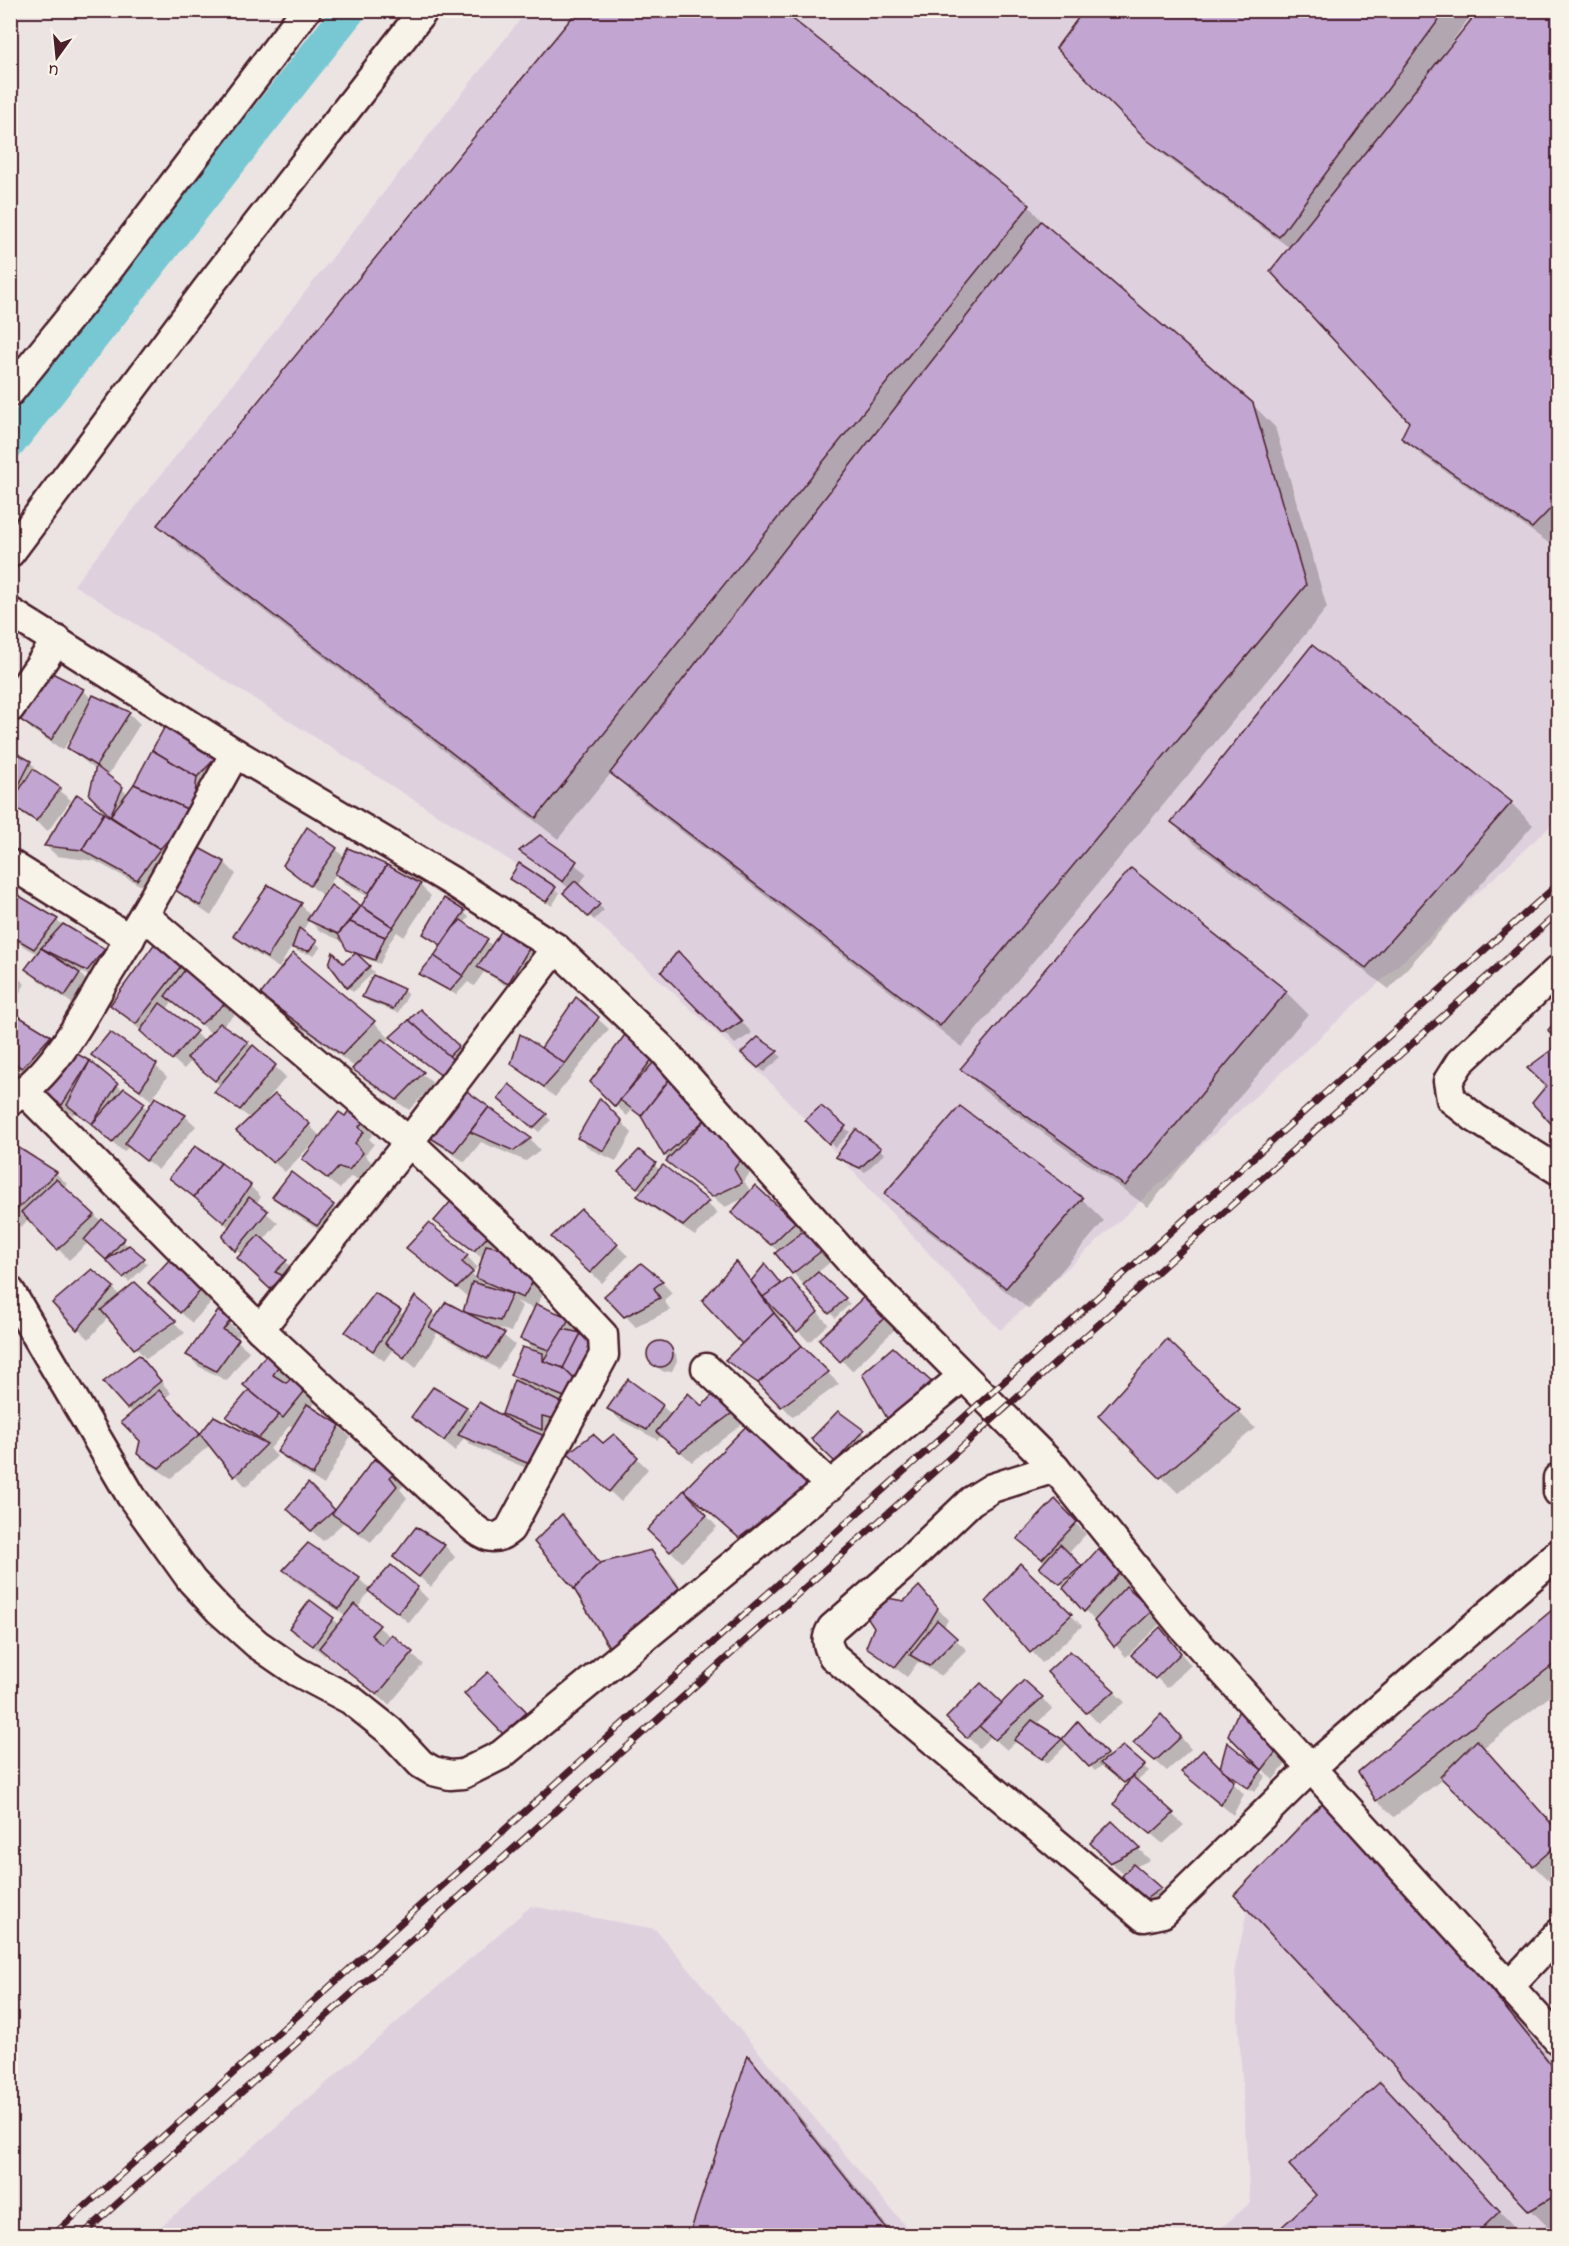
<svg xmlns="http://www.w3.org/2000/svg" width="1569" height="2246" font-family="'Indie Flower',sans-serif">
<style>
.built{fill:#dfd0de}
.shadow{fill:#0003;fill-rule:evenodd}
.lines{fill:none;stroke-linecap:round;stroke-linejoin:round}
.canal{stroke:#78c8d3;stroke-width:32}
.building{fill:#c2a5d1;stroke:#4a1f2b;stroke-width:1.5}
.minor-casing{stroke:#4a1f2b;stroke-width:33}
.minor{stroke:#f7f3e8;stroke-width:28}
.rail-casing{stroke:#4a1f2b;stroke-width:7}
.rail{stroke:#f7f3e8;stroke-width:4.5;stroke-dasharray:14;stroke-linecap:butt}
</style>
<rect width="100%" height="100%" fill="#ece3e3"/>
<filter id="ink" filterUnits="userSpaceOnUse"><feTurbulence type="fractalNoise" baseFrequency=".0167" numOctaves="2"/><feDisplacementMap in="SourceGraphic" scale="12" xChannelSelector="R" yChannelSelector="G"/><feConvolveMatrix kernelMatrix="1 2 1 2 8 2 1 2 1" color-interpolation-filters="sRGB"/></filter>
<g filter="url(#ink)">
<g class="built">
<polygon points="527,11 1558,11 1558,819 1000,1330 774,1086 574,901 74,585"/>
<polygon points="1334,1794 1558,2013 1558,2221 1543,2236 1212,2236 1250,2203 1235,1968 1251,1893"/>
<polygon points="531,1906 655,1929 913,2235 150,2236"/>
</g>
<g class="shadow">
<polygon points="1086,10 1475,10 1442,55 1444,57 1481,10 1558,10 1558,534 1549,543 1420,454 1403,438 1411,422 1290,248 1165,156 1058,48"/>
<polygon points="1029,206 1049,230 1252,404 1275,427 1327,608 962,1047 634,795 612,772 558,839 181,547 159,525"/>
<polygon points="1312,647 1511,803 1533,825 1389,989 1195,844 1173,822"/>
<polygon points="50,674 83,690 93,700 129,713 140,724 107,777 128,794 170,721 221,759 149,890 95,861 57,856 46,846 116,821 91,795 96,770 68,748 74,736 72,735 63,750 32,730 21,719"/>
<polygon points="11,752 30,762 35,767 33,771 71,800 48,831 11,803 14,797 10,795"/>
<polygon points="540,837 587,874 578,886 604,910 594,920 565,893 570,889 521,851"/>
<polygon points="336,849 345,858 386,866 420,885 431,896 404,937 397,932 389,943 380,964 356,955 374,972 353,992 348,987 343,964 355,955 344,942 320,931 309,920 302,932 321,947 314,955 298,952 292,946 279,968 246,947 235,936 268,887 301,905 312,916 332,886 361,909 369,897 347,885 336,874 322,895 284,864"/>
<polygon points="199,850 225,863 236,874 211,916 185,898 174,887"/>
<polygon points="519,865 560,893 552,906 510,878"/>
<polygon points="1131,870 1286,992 1308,1014 1148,1207 984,1091 963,1069"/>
<polygon points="12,893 104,950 115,961 99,981 77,970 90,985 76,1006 38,980 27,969 39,955 10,938"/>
<polygon points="445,900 464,912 469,917 464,924 493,946 529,949 540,960 519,994 484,972 474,986 468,982 456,995 421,973 442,946 425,933"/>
<polygon points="689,963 752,1033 735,1044 663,972"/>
<path d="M180,967l58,45 -16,14 32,21 32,30 -18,22 2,2 39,24 12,12 24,-19 5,-7 23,23 -4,5 5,5 -9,11 8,9 -12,16 -11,-3 -10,12 -26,-19 -10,-11 12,-16 -1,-2 -30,31 -47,-41 13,-12 -35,-27 5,-6 -29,-26 -8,9 -72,-64zM173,1001l39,33 -7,7 -39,-31z"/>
<polygon points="10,971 25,984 11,1007 10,1007"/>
<polygon points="403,990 408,995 398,1013 369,1002 364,997"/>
<polygon points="262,995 374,1022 390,1039 385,1044 434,1084 409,1110 365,1080 356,1068 279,1011"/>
<polygon points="576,999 609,1029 555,1097 513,1064 542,1050"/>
<polygon points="420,1011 463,1052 454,1086 393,1037"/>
<polygon points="10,1012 50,1037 60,1048 33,1078 10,1064"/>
<polygon points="111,1034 156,1066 167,1077 151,1100 93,1055"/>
<polygon points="758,1039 782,1057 764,1072 743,1053"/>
<polygon points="1557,1048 1558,1049 1558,1129 1534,1103 1547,1087"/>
<polygon points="656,1054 755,1166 744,1181 751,1192 755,1187 833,1260 817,1273 850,1304 835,1318 793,1273 779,1252 744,1223 747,1197 725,1207 668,1161 645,1119 632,1110 627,1116 592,1082"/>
<polygon points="89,1063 149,1110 185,1116 196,1126 158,1170 129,1146 124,1152 75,1112 73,1115 43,1091"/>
<polygon points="510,1086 551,1120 539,1132 505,1104"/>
<polygon points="461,1089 530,1139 540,1150 526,1161 481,1142 465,1162 437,1144 426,1134"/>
<polygon points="601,1100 632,1133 616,1161 590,1149 579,1138"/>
<polygon points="821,1108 850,1132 835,1148 807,1120"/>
<polygon points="16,1148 56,1173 67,1184 63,1187 148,1264 129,1282 89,1242 69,1260 29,1219 21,1227 10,1217 10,1154"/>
<polygon points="880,1149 884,1154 865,1172 837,1157"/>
<polygon points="639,1152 660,1170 663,1167 718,1213 695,1236 650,1206 639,1196 643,1192 625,1177"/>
<polygon points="171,1178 250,1186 261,1197 256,1204 278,1223 263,1241 297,1272 282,1299 250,1269 242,1255 224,1237 230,1228"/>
<polygon points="886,1194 1082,1199 1104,1221 1029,1309 908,1216"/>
<polygon points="274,1197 333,1206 344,1217 328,1236 285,1208"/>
<polygon points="451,1203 488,1237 499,1247 497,1249 546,1290 536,1306 569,1319 580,1330 577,1334 583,1410 559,1400 574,1416 543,1475 471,1445 464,1438 455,1451 413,1417 466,1408 473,1414 514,1423 504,1414 522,1385 512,1375 535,1352 522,1338 535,1309 516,1301 522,1306 511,1332 492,1326 515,1345 498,1369 437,1333 416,1368 393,1349 384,1361 347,1332 375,1295 404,1316 415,1298 438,1317 464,1314 469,1298 408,1248 467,1256 477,1267 472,1274 477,1278 483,1259 436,1221"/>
<polygon points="581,1211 628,1256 602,1283 563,1248"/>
<polygon points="736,1263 752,1282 770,1271 782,1286 790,1280 828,1324 809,1342 774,1306 772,1307 811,1356 839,1384 793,1417 769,1392 727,1360 744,1344"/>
<polygon points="662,1282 672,1293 664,1300 670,1310 636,1327 606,1296"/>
<polygon points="135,1284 185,1333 146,1359 109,1316 89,1339 78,1328 113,1288 120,1296"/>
<polygon points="202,1290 213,1300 192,1323 161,1294"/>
<polygon points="878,1307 896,1328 852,1371 822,1340"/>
<polygon points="218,1314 240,1333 235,1339 249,1351 227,1381 198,1366 188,1355"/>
<polygon points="1167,1341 1255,1428 1178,1493 1100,1416"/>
<polygon points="664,1343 676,1354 677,1361 672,1371 664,1372 651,1363 648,1351 653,1345"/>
<polygon points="278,1366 289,1377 284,1386 294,1378 318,1399 311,1408 339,1426 350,1437 324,1485 289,1463 279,1452 294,1428 290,1425 270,1449 277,1456 246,1487 210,1445 171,1478 150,1465 139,1454 141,1440 133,1414 105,1382 149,1368 171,1393 165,1398 200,1436 215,1418 244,1432 228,1417 251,1390"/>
<polygon points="713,1396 744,1423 692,1462 661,1435 658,1440 620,1420 609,1409 662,1406 672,1415 702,1408"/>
<polygon points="838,1413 874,1442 847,1472 814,1438"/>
<polygon points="752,1422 829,1497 757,1554 692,1495 690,1497 717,1527 682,1562 649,1530"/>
<polygon points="614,1436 648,1469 621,1502 571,1454 602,1445"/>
<polygon points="396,1472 406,1483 400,1489 407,1498 371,1542 343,1523 323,1541 300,1520 308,1485 335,1512"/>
<polygon points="1055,1501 1086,1534 1068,1554 1086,1573 1098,1552 1130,1584 1126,1588 1163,1621 1126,1657 1065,1587 1046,1573 1046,1563 1019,1539"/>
<polygon points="562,1516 602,1564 651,1552 668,1569 694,1606 626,1663 610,1646"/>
<polygon points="417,1529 445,1546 455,1557 431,1587 395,1557"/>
<polygon points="308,1545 359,1579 371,1590 417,1588 428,1599 409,1623 370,1590 357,1609 423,1664 389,1705 327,1653 325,1656 291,1628 333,1619 339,1625 346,1616 295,1581 285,1570"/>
<polygon points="1020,1565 1082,1626 1042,1663 988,1601"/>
<polygon points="919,1588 948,1620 943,1628 967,1650 941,1676 918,1662 907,1677 868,1647"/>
<polygon points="1558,1607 1558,1690 1483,1748 1558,1831 1558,1875 1550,1882 1444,1778 1394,1817 1377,1801 1360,1773"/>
<polygon points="1160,1629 1191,1665 1167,1688 1133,1655"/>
<polygon points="1049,1672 1114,1692 1125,1702 1098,1723"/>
<polygon points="488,1674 537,1724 515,1744 466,1694"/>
<polygon points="1042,1698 1052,1709 1036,1724 1063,1741 1078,1723 1110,1758 1123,1748 1149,1771 1136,1782 1184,1825 1163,1844 1116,1804 1128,1786 1104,1764 1095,1771 1068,1743 1048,1763 1017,1741 1007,1750 991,1736 979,1748 948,1718"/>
<polygon points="1172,1727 1191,1749 1167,1771 1135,1743"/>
<polygon points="1230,1735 1292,1756 1273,1780"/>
<polygon points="1228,1745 1266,1776 1254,1792 1222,1769"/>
<polygon points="1203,1753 1244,1794 1233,1815 1183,1772"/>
<polygon points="1354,1817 1558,2070 1558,2229 1553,2232 1531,2210"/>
<polygon points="1112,1823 1150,1860 1135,1867 1165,1894 1149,1905 1144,1900 1130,1869 1122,1873 1092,1843"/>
<polygon points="748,2058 770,2079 895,2236 691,2236"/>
<polygon points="1401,2106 1521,2234 1274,2236 1318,2195"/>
</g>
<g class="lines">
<polyline class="canal" points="10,443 350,10"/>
</g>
<g class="building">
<polygon points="578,10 781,10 1030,205 536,818 157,525"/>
<polygon points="1084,10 1446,10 1279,237 1147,140 1056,48"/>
<polygon points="1479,10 1558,10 1558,501 1532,528 1401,438 1409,422 1270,271"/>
<polygon points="1041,221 1253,403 1306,585 940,1026 610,773"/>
<polygon points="1312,645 1512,802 1366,968 1171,822"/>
<polygon points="50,672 84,689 51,740 19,719"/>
<polygon points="93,695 130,712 96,766 67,748"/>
<polygon points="169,719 211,746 208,754 216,758 197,777 152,750"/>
<polygon points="11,750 31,761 13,797 10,795"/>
<polygon points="152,750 197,777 193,812 134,784"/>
<polygon points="96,766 123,787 110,816 89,795"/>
<polygon points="33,769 61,788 36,821 10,804"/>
<polygon points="134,784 193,812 160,849 110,816"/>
<polygon points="77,794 104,813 82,850 44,846"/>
<polygon points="104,813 160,849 137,880 82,850"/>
<polygon points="307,827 337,848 310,886 283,865"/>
<polygon points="540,835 577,861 563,882 519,851"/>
<polygon points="199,848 225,862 200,906 172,888"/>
<polygon points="348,848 387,865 369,893 335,874"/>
<polygon points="519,863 556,887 546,902 509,879"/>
<polygon points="387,865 421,884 393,927 361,906"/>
<polygon points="1131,868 1287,991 1125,1186 960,1069"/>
<polygon points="575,881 600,904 588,917 563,893"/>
<polygon points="331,884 361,906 338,934 307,920"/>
<polygon points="268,885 302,903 267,958 233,936"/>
<polygon points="11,891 58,919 34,949 10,935"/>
<polygon points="444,898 465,911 441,945 423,934"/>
<polygon points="361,906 393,927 385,937 350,922"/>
<polygon points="461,920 488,939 463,976 434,956 453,928"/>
<polygon points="350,922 385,937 375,960 347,950 338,934"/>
<polygon points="63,924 105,949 87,971 41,948"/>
<polygon points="299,928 317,941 309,951 292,948"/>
<polygon points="502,930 530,947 508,984 477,967"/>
<polygon points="155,943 181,966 136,1024 110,1005"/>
<polygon points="41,948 80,973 65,996 25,969"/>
<polygon points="678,951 742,1021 722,1034 661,972"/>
<polygon points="333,952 343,963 356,953 370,966 347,988 329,964"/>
<polygon points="293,953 375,1021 342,1055 260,995"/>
<polygon points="434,956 463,976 450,991 419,974"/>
<polygon points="190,963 229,1000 201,1024 165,996"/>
<polygon points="373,975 404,989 393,1009 362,997"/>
<polygon points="576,997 599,1017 565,1064 541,1048"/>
<polygon points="160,1003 197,1031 172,1060 140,1031"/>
<polygon points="420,1009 459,1046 449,1056 409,1020"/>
<polygon points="10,1011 51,1036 22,1068 10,1061"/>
<polygon points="1558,1018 1558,1045 1548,1030"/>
<polygon points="409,1020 457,1063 442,1076 390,1037"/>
<polygon points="220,1023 248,1042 215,1081 187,1058"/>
<polygon points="110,1032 157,1064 140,1090 91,1055"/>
<polygon points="627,1032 657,1053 615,1107 590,1082"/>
<polygon points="520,1034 565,1064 544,1087 511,1064"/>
<polygon points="758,1037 778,1051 758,1068 741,1053"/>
<polygon points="382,1039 424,1072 397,1100 352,1069"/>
<polygon points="253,1045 276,1065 240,1110 214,1092"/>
<polygon points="1557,1046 1558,1047 1558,1131 1532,1103 1546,1086 1527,1068"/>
<polygon points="70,1050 90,1061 62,1105 41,1091"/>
<polygon points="90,1061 118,1084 92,1124 67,1105"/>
<polygon points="654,1062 672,1076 641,1116 620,1100"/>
<polygon points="672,1076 708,1117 664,1156 641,1116"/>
<polygon points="509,1084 547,1114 533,1128 498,1099"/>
<polygon points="461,1087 489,1107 454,1152 424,1134"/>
<polygon points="124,1088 145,1103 112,1143 92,1124"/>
<polygon points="275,1094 310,1124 273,1163 236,1131"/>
<polygon points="155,1097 186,1115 146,1161 125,1144"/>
<polygon points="600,1098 622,1121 604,1151 577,1138"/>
<polygon points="821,1106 846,1126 829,1144 805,1120"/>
<polygon points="960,1106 1083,1198 1006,1288 884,1194"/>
<polygon points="489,1107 531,1138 514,1151 470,1132"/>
<polygon points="350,1109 363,1122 359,1127 364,1132 355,1143 363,1153 349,1170 339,1167 328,1179 302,1159 339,1112 345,1116"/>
<polygon points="708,1117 745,1154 734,1169 742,1183 712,1197 666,1161"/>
<polygon points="856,1129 881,1148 860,1168 835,1157"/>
<polygon points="16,1146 57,1172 10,1216 10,1152"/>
<polygon points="195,1146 221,1163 194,1197 169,1178"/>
<polygon points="639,1150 656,1163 637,1188 618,1172"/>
<polygon points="221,1163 251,1185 224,1223 194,1197"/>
<polygon points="663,1165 709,1201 683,1226 637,1196"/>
<polygon points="291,1172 334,1205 317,1226 272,1197"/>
<polygon points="56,1179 95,1215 57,1250 21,1212"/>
<polygon points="755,1185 795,1222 771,1245 731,1213"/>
<polygon points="249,1197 268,1211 235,1251 222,1237"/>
<polygon points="451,1201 489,1235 474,1251 434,1221"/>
<polygon points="581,1209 618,1244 590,1273 551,1237"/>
<polygon points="102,1219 125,1238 106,1260 84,1240"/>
<polygon points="429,1223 468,1255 462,1262 473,1272 457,1288 406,1248"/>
<polygon points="806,1229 824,1249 792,1274 775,1253"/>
<polygon points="259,1235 287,1260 275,1272 284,1276 270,1289 237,1258"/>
<polygon points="129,1245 145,1258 123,1278 106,1260"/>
<polygon points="486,1245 514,1251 535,1278 523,1298 476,1278"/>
<polygon points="169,1260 203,1288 180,1313 148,1283"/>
<polygon points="736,1261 774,1313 742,1344 702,1301"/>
<polygon points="641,1263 663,1281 654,1288 660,1298 624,1317 604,1296"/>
<polygon points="765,1264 781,1284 763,1297 751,1281"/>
<polygon points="92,1269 114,1287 77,1330 52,1303"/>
<polygon points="818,1272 846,1298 829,1314 803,1285"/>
<polygon points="790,1278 818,1312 797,1332 763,1297"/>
<polygon points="135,1282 176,1321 134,1349 101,1310"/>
<polygon points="472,1282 512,1294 500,1321 463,1312"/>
<polygon points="375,1293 401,1310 373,1351 345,1332"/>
<polygon points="867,1294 886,1316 840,1362 819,1339"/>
<polygon points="415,1296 433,1311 404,1358 385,1343"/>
<polygon points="446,1302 505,1333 487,1359 429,1327"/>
<polygon points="536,1304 570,1318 551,1351 520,1339"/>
<polygon points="218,1311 230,1321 223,1330 239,1339 216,1371 186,1355"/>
<polygon points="774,1313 802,1346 758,1383 725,1360"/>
<polygon points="589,1326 599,1339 582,1387 563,1368 581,1333"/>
<polygon points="563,1329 581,1333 563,1368 543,1361"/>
<polygon points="1167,1339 1240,1410 1160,1478 1098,1416"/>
<circle cx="660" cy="1354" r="13"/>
<polygon points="802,1346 829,1372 781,1407 758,1383"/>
<polygon points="522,1347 543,1353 543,1361 563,1368 582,1387 572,1400 510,1375"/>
<polygon points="893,1347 936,1386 888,1420 862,1374"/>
<polygon points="139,1355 161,1381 127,1409 103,1382"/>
<polygon points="266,1355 279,1365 273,1375 286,1383 294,1376 308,1387 283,1418 243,1385"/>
<polygon points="628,1379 663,1405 647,1430 607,1409"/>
<polygon points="514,1380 564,1404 560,1420 542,1416 542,1430 502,1414"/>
<polygon points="433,1387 467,1407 444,1441 411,1417"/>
<polygon points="159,1390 200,1434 159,1468 137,1454 140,1441 121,1422"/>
<polygon points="249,1390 279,1415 259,1438 226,1417"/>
<polygon points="688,1393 702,1406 713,1394 735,1411 680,1452 656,1432"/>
<polygon points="479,1402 514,1423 552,1439 532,1465 458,1435"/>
<polygon points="307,1404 340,1425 313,1475 277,1452"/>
<polygon points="838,1411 864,1430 835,1462 811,1439"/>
<polygon points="214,1416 267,1444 234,1477 200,1434"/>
<polygon points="752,1420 814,1480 739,1538 684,1490"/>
<polygon points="593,1434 603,1443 614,1434 638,1457 609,1492 568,1453"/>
<polygon points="374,1459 397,1471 390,1477 397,1486 359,1532 332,1514"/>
<polygon points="308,1483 335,1510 311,1531 287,1509"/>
<polygon points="684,1490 707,1515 670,1552 647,1530"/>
<polygon points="1055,1499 1077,1522 1042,1559 1017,1539"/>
<polygon points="562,1514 600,1563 574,1589 534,1542"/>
<polygon points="416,1527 445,1545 419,1577 393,1557"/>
<polygon points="308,1543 360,1578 339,1609 283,1570"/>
<polygon points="1060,1544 1082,1566 1060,1584 1039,1568"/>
<polygon points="1098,1549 1120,1572 1084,1612 1063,1588"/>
<polygon points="651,1550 679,1588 609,1647 574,1589 600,1563"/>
<polygon points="1020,1563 1072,1614 1030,1653 986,1601"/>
<polygon points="391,1565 418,1587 398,1613 368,1591"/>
<polygon points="919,1586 938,1608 927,1627 895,1667 866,1647 874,1627 864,1612 881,1597 904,1601"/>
<polygon points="1126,1586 1153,1610 1114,1647 1094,1621"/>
<polygon points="310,1600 334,1618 313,1646 289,1628"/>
<polygon points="354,1604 380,1625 371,1635 382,1645 391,1634 413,1652 377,1695 319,1648"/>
<polygon points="1558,1605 1558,1661 1376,1801 1358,1772"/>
<polygon points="937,1620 957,1638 929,1666 910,1655"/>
<polygon points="1160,1627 1181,1653 1155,1679 1131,1655"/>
<polygon points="1070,1651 1115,1691 1086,1713 1047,1672"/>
<polygon points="488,1672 527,1712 503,1734 464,1694"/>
<polygon points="1024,1680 1043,1697 995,1740 979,1726"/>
<polygon points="981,1683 1002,1703 967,1738 946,1718"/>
<polygon points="1239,1710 1282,1744 1262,1770 1228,1735"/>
<polygon points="1161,1714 1181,1737 1155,1761 1133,1743"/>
<polygon points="1032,1720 1062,1739 1042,1759 1014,1740"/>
<polygon points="1078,1721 1107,1754 1089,1767 1062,1739"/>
<polygon points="1477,1740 1558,1831 1558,1844 1533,1866 1440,1777"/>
<polygon points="1227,1742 1262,1770 1248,1788 1220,1768"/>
<polygon points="1123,1746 1145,1765 1124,1783 1100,1763"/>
<polygon points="1203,1750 1234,1781 1221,1805 1181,1772"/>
<polygon points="1132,1776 1174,1813 1151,1834 1114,1804"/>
<polygon points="1332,1793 1558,2073 1558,2194 1529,2211 1234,1895"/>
<polygon points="1112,1821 1140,1848 1110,1863 1090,1843"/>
<polygon points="1133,1864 1161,1888 1143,1901 1122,1876"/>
<polygon points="748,2055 892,2236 689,2236"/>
<polygon points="1380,2082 1500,2211 1474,2236 1272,2236 1316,2195 1289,2165"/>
</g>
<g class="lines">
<defs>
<g id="minor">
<polyline points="10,392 102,278 306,10"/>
<polyline points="10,553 206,290 424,10"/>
<polyline points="10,612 235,753 458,885 556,948 662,1049 861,1273 1055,1468 1182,1626 1558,2040"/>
<polyline points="10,708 57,640"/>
<polyline points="10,864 130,939"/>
<polyline points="1558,970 1460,1062 1448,1081 1451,1099 1475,1118 1558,1170"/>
<path d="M25,1092l235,237 209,195c15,13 25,19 41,5l94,-174 -1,-20 -87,-93 -107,-100 -265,-227"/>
<path d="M10,1101c43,-27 70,-79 95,-122 46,-74 88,-150 130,-226"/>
<polyline points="10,1291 131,1496 192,1581 219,1610 257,1644 296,1671 351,1700 390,1731 421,1764 433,1771 450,1775 463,1774 501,1755 962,1377"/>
<polyline points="260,1329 409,1142 556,948"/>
<polyline points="706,1368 831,1486"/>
<path d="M1055,1468l-63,20 -21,13 -69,66 -70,61c-7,11 -5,17 1,28l311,261 19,-4 147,-144 248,-215"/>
<polyline points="1558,1478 1558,1492"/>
<polyline points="1510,1985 1558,1934"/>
</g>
</defs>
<use href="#minor" class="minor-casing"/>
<use href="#minor" class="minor"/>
<defs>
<g id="rail">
<polyline points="52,2236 1558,884"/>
<polyline points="81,2236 1558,913"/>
</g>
</defs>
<use href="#rail" class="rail-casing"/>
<use href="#rail" class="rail"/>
</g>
</g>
<rect width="1569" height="2246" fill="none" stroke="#f7f3e8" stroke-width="36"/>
<rect x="18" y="18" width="1533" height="2210" fill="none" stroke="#4a1f2b" stroke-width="2" filter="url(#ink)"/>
<g transform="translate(57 57) rotate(195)" stroke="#f7f3e8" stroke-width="4.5" paint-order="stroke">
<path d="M0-4.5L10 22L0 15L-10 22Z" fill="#4a1f2b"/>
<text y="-9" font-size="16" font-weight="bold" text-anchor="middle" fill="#4a1f2b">U</text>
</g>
</svg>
